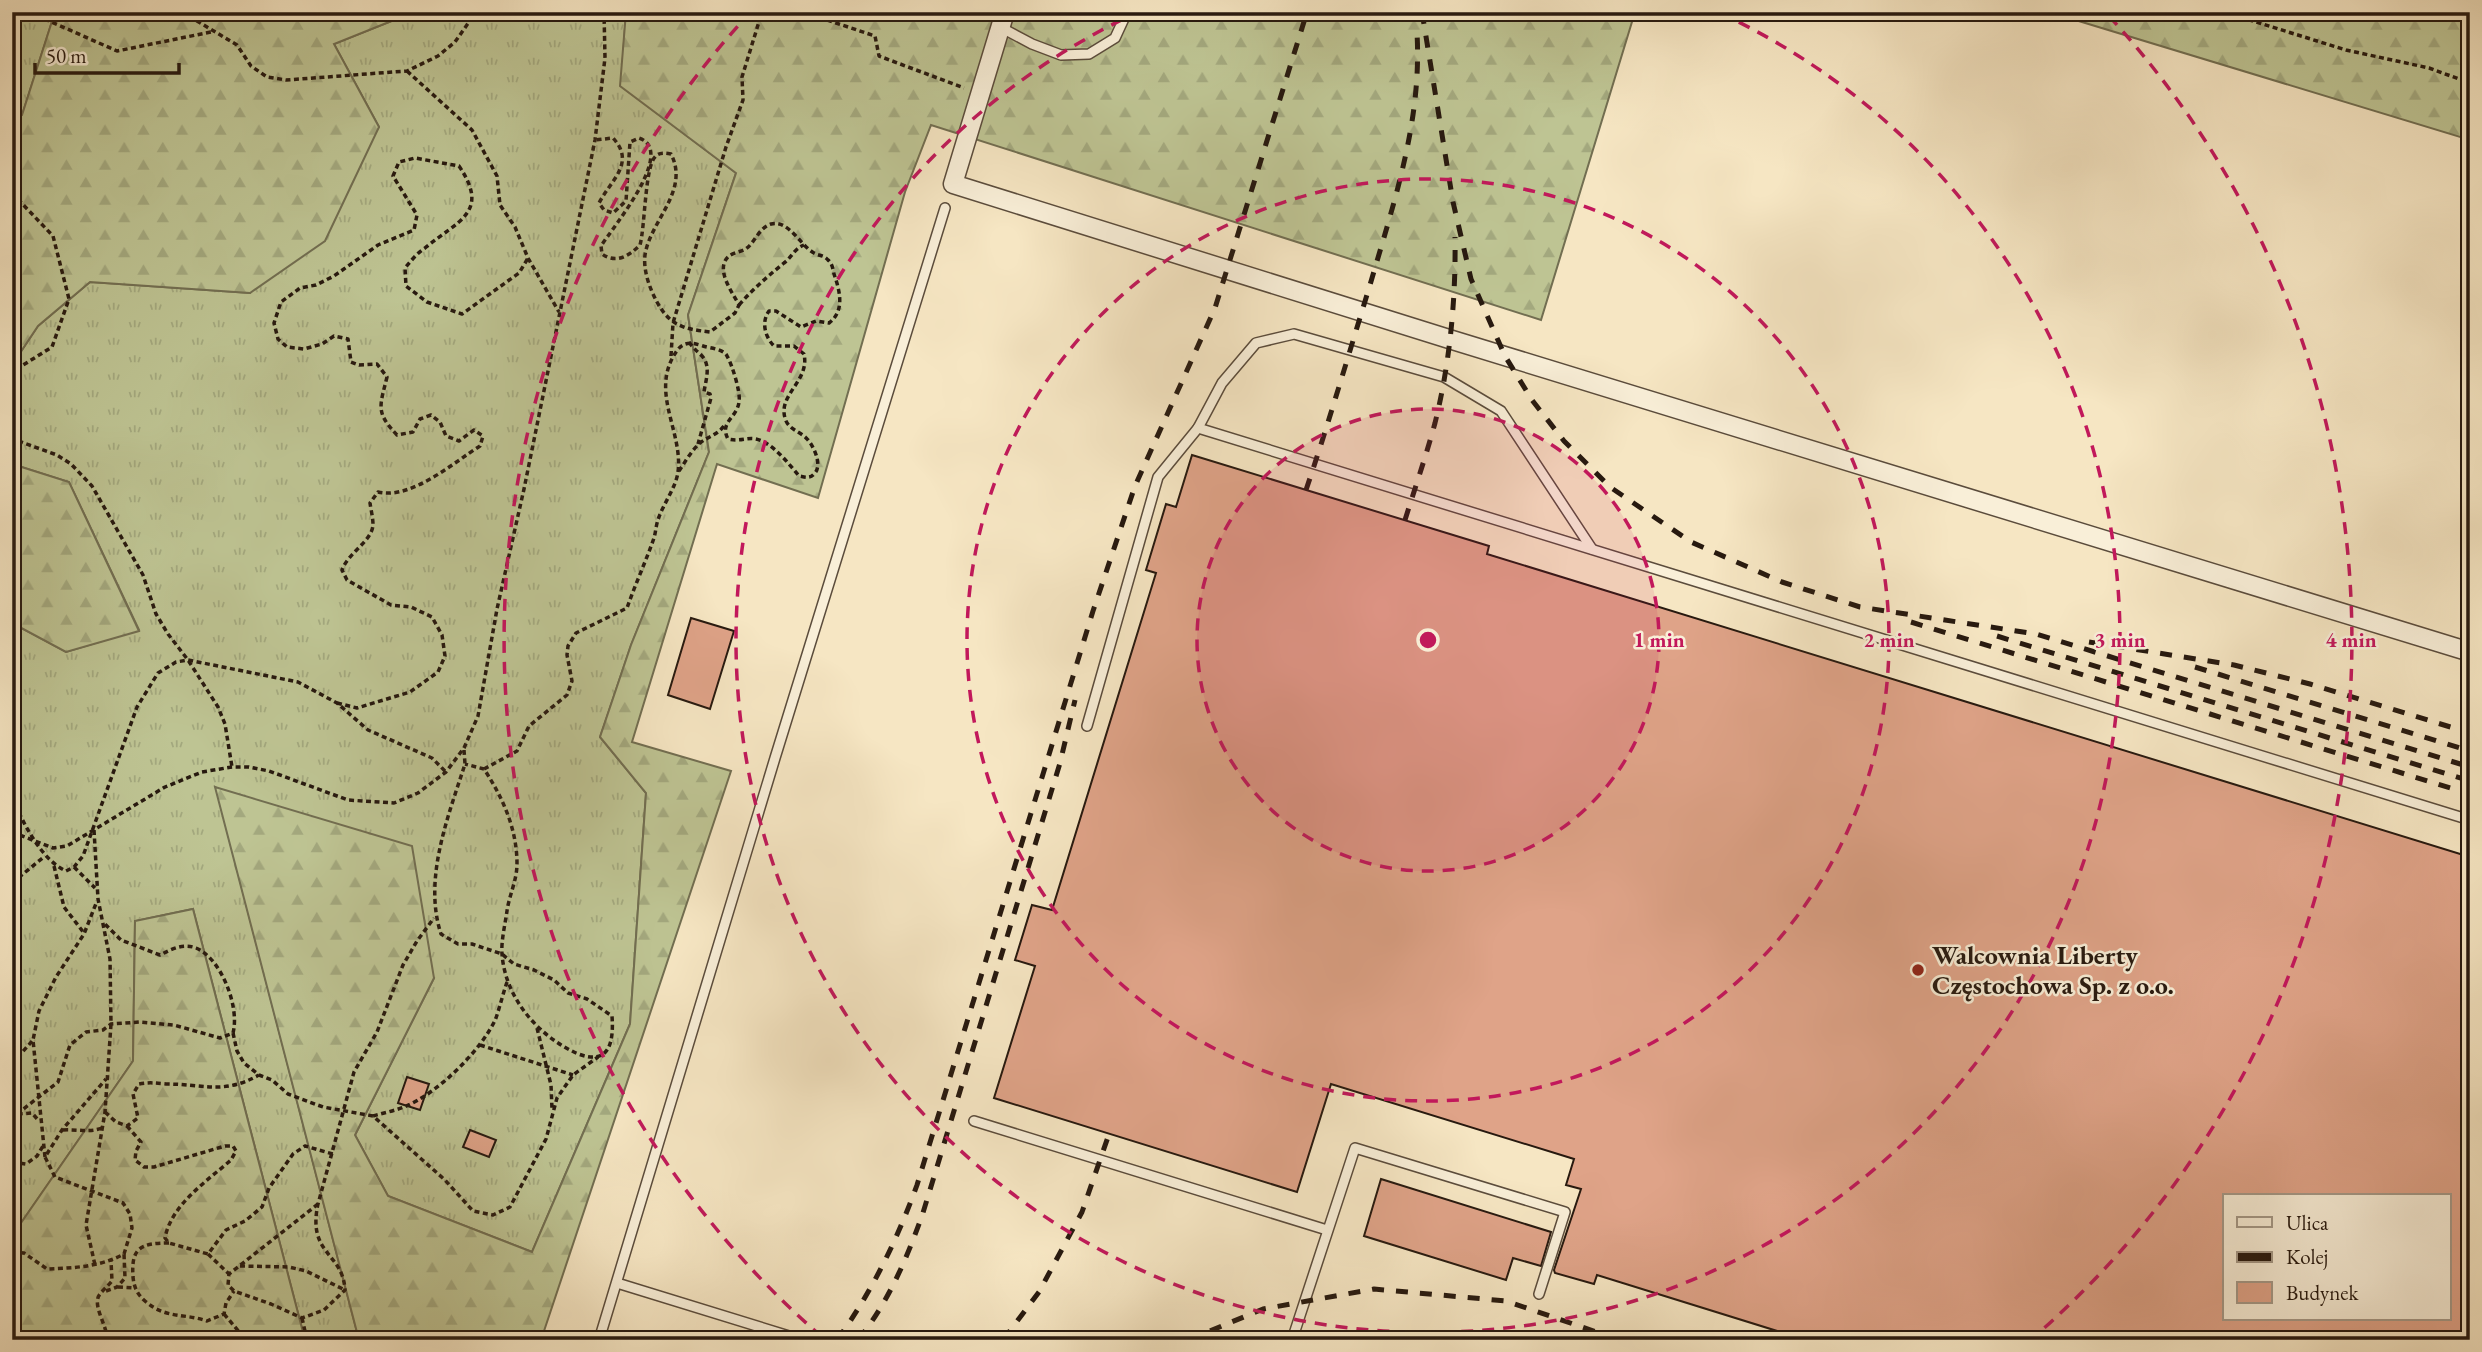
<svg xmlns="http://www.w3.org/2000/svg" width="2482" height="1352" font-family="'EB Garamond',serif">
<style>
.grass{fill:url(#grass-tufts);stroke:#726e51;stroke-width:2}
.forest{fill:url(#forest-firs);stroke:#726e51;stroke-width:2}
.building{fill:#dfa388;stroke:#27190f;stroke-width:2;fill-rule:evenodd}
.lines{fill:none;stroke-linecap:round;stroke-linejoin:round}
.lane-casing{stroke:#5b4c3c;stroke-width:12}
.street-casing{stroke:#5b4c3c;stroke-width:21}
.path{stroke:#27190f;stroke-width:3.5;stroke-dasharray:5 3.5;stroke-linecap:butt}
.lane{stroke:#f9efd8;stroke-width:9}
.street{stroke:#f9efd8;stroke-width:18}
.rail{stroke:#27190f;stroke-width:5;stroke-dasharray:12 12;stroke-linecap:butt}
.ring{fill:none;stroke:#c2185b;stroke-width:3.5;stroke-dasharray:12 9}
.poi-dot{fill:#8f2418;stroke:#f9efd8;stroke-width:2.5}
.labels{text-anchor:middle;stroke-width:5;stroke-linejoin:round;paint-order:stroke}
.poi-label{font-size:26px;font-weight:bold;fill:#27190f;stroke:#f9efd8;text-anchor:start}
.centre{fill:#c2185b;stroke:#f9efd8;stroke-width:3.5}
.ring-label{font-size:21px;text-anchor:middle;font-weight:bold;fill:#c2185b;stroke:#f9efd8;stroke-width:5;stroke-linejoin:round;paint-order:stroke}
</style>
<defs>
<pattern id="grass-tufts" width="24" height="20" patternUnits="userSpaceOnUse" patternTransform="scale(1.75)"><rect width="24" height="20" fill="#bec493"/><path d="M3 7l-1-3M5 7V3M7 7l1-3M15 17l-1-3M17 17v-4M19 17l1-3" fill="none" stroke="#a3a87e"/></pattern>
<pattern id="forest-firs" width="22" height="20" patternUnits="userSpaceOnUse" patternTransform="scale(1.75)"><rect width="22" height="20" fill="#bec493"/><path d="M5 1l3.5 6h-7zM16 11l3.5 6h-7z" fill="#a3a87e"/></pattern>
</defs>
<rect width="100%" height="100%" fill="#f6e6c3"/>
<filter id="stains"><feTurbulence type="fractalNoise" baseFrequency=".00286" numOctaves="4"/><feColorMatrix values="0 0 0 0 .2 0 0 0 0 .09 0 0 0 0 .02 0 0 0 .5 -.17"/></filter>
<radialGradient id="worn" r=".72"><stop offset=".6" stop-color="#630" stop-opacity="0"/><stop offset="1" stop-color="#630" stop-opacity=".3"/></radialGradient>
<g class="grass">
<polygon points="12,12 55,12 22,115 12,120"/>
<polygon points="414,12 626,12 621,86 736,173 688,315 709,452 631,645 600,737 646,793 630,1024 532,1252 388,1196 355,1135 434,978 216,788 359,1340 305,1340 193,909 135,921 133,1061 12,1236 12,623 66,652 139,630 69,482 12,464 12,365 38,326 90,282 250,293 379,127 334,44"/>
</g>
<g class="forest">
<polygon points="55,12 414,12 334,44 379,127 325,241 250,293 90,282 38,326 12,365 12,120 22,115"/>
<polygon points="626,12 1635,12 1541,320 931,125 905,192 818,498 717,464 632,742 731,771 541,1340 359,1340 215,787 412,846 434,978 355,1135 388,1196 532,1252 630,1024 646,793 600,737 631,645 709,452 688,315 736,173 620,86"/>
<polygon points="2049,12 2470,12 2470,140"/>
<polygon points="12,464 69,482 139,631 66,652 12,623"/>
<polygon points="193,909 305,1340 12,1340 12,1236 133,1061 135,921"/>
</g>
<g class="building">
<path d="M1192,455l297,91 -2,8 983,303v483h-664l-209,-65 -3,9 -39,-11 -1,-3 27,-81 -15,-4 8,-26 -243,-75 -34,108 -303,-94 41,-132 -20,-6 17,-55 20,5 104,-337 -10,-3 20,-66 10,3zM2225,1196h224v123h-224z"/>
<polygon points="691,618 734,631 710,709 668,695"/>
<polygon points="407,1077 429,1084 420,1110 398,1103"/>
<polygon points="470,1130 496,1140 489,1157 463,1147"/>
<polygon points="1381,1179 1551,1232 1541,1266 1513,1258 1506,1280 1364,1236"/>
</g>
<g class="lines">
<defs>
<g id="lane">
<polyline points="1000,27 1032,44 1061,55 1089,54 1115,38 1127,12"/>
<polyline points="1198,428 2470,820"/>
<polyline points="1087,726 1158,477 1198,428 1222,383 1256,343 1294,334 1444,377 1501,411 1592,549"/>
<polyline points="974,1121 1327,1230"/>
<polyline points="617,1283 802,1340"/>
<polyline points="599,1340 775,758 945,208"/>
<polyline points="1292,1340 1355,1148 1565,1212 1539,1294"/>
</g>
<polyline id="street" points="1005,12 953,184 1449,339 2470,652"/>
</defs>
<use href="#lane" class="lane-casing"/>
<use href="#street" class="street-casing"/>
<g class="path">
<polyline points="29,12 117,51 211,32"/>
<polyline points="182,12 237,45 251,66 267,77 286,80 407,71 438,56 455,42 476,12"/>
<polyline points="803,12 875,36 879,56 964,88"/>
<polyline points="2224,12 2346,50 2429,68 2470,83"/>
<polyline points="12,17 27,12"/>
<polyline points="407,71 472,130 497,176 500,205 515,227 528,258 559,312"/>
<polyline points="12,193 53,236 69,299 52,347 12,372"/>
<path d="M739,305c14,-16 29,-29 45,-42 8,-6 10,-14 20,-18"/>
<path d="M689,342c4,6 8,9 13,14 9,10 4,23 2,36l6,2 1,4 -13,46"/>
<polyline points="671,356 673,323 726,147 743,100 742,77 762,12"/>
<polyline points="12,435 21,442 57,455 71,464 92,486 143,575 156,614 168,634 188,660 218,707 225,724 232,767"/>
<path d="M679,471c6,-9 13,-21 21,-28 9,-7 17,-8 24,-17"/>
<path d="M337,703l20,5 53,-16 28,-20 7,-16 -3,-21 -10,-18 -21,-10 -20,-2 -44,-25 -5,-10c6,-17 30,-29 31,-45 0,-7 -2,-15 -3,-22l8,-11c33,8 75,-29 102,-46l3,-10 -9,-6 -15,11 -13,-5 -6,-14 -9,-7 -11,4 -7,13 -16,3c-22,-23 -17,-29 -10,-58l-10,-13 -18,1 -8,-3 -3,-23 -14,-3 -12,8 -18,5 -17,-2 -9,-8 -4,-16 7,-21 19,-14 16,-3 18,-9 44,-31 36,-15 3,-15 -24,-39 6,-14 16,-4 44,8c32,47 -2,55 -34,82 -8,5 -14,13 -20,20l1,18 21,16 35,12 57,-41 9,-15"/>
<path d="M464,750l1,14c-17,53 -42,115 -24,170l17,10h14l30,10 12,10 20,6 20,10 14,13 19,6 25,17c2,27 -3,51 -36,37 -39,-18 -71,-56 -74,-99 -1,-13 3,-29 5,-43 2,-15 10,-31 10,-47 0,-35 -14,-66 -33,-95l-19,-5"/>
<path d="M484,769l33,-18 12,-25 38,-31 5,-14 -5,-26 1,-9 8,-13 51,-25c8,-23 19,-47 27,-70 2,-7 2,-14 5,-21 5,-14 17,-30 19,-45 5,-39 -26,-77 -5,-115 8,-15 15,-16 30,-11 6,2 21,3 24,10 5,8 14,37 12,46 -2,16 -20,20 -11,37 12,3 19,-2 28,0 17,4 32,24 43,37 6,1 11,3 15,-2 9,-8 0,-27 -6,-34 -7,-9 -20,-10 -23,-22 -7,-24 25,-37 19,-64l-10,-8h-20c-9,-9 -13,-24 -5,-35h7l25,16 15,-6 13,2c16,-12 11,-32 5,-49 -1,-5 -2,-11 -6,-14 -4,-5 -9,-4 -14,-7 -13,-7 -26,-34 -43,-29 -13,4 -16,20 -27,26 -5,2 -11,3 -15,6 -15,13 4,37 10,49l-4,8 -25,19c-26,-3 -40,-6 -53,-30 -7,-13 -14,-31 -12,-47 5,-34 45,-64 26,-101 -6,-1 -12,-2 -16,3 -10,10 -10,70 -15,88 -11,11 -24,19 -38,9l-1,-8c12,-19 76,-95 38,-108l-9,4 -4,59 -13,12 -9,-3 -5,-7c12,-23 37,-40 14,-65l-18,2"/>
<path d="M12,797c10,24 29,63 54,74l8,-4 9,-11 54,-149 21,-34 18,-11 12,-2 110,22 39,21 31,27 64,28 14,14"/>
<polyline points="94,830 98,899 110,959 111,1024 105,1112 86,1225 95,1265"/>
<polyline points="12,832 53,848 67,846 165,787 202,772 232,767 249,767 269,771 348,800 394,803 418,793 446,772 464,748 478,716 497,609 524,489 595,140 605,58 604,12"/>
<polyline points="54,866 64,907 84,933"/>
<polyline points="74,867 95,888"/>
<polyline points="12,883 45,856"/>
<polyline points="537,1028 551,1085 552,1109"/>
<polyline points="233,1033 237,1051 244,1063 259,1075 272,1080 288,1094 323,1107 373,1116 445,1180 473,1211 493,1215 510,1207 546,1139 557,1098 573,1075 598,1057"/>
<polyline points="480,1045 573,1075"/>
<polyline points="12,1064 33,1040"/>
<path d="M105,1112l11,10 11,4 11,-8 -5,-24 6,-10c10,-2 17,-1 27,0 38,0 57,11 93,-9"/>
<path d="M17,1114l41,-32 12,-37 16,-13 17,-2 8,-6 29,-2 34,3 46,13 13,-5c7,-26 -12,-75 -37,-85 -13,-5 -24,1 -36,7l-39,-15 -17,-17"/>
<path d="M373,1116c10,-3 21,-5 31,-9 33,-13 78,-57 92,-89 4,-12 7,-24 11,-36"/>
<polyline points="12,1120 17,1114 32,1113 39,1121"/>
<path d="M127,1126l14,16 -5,9 -1,9 9,7h10l71,-21h8l3,5 -5,9c-24,21 -60,45 -66,78l4,5 39,11 18,-24 19,-9 17,-14 7,-19 24,-34 12,-8 28,8"/>
<path d="M63,1130c15,-1 26,3 39,-2"/>
<polyline points="45,1157 33,1040 39,1011 56,977 84,934 97,901"/>
<polyline points="12,1162 26,1164 37,1156 43,1146"/>
<path d="M318,1204l-89,70 -1,11 6,6 37,13 31,14 22,-8 21,-20c-2,-38 -38,-35 -27,-86l36,-132 23,-40 26,-67 14,-24 17,-23"/>
<path d="M169,1243c-29,0 -38,5 -36,34 1,10 4,17 12,24 20,18 39,12 62,20l17,-7 2,-11 8,-12"/>
<path d="M12,1252l12,1 23,16c26,-1 53,-2 77,-15l8,-26 -2,-14 -7,-11 -68,-26 -10,-20 17,-27 44,-51"/>
<polyline points="208,1254 229,1274"/>
<polyline points="240,1266 289,1267 306,1271 345,1290"/>
<polyline points="118,1287 134,1288"/>
<polyline points="106,1291 117,1287 125,1278 124,1254"/>
<polyline points="224,1314 246,1340"/>
<polyline points="302,1318 307,1340"/>
<path d="M107,1340c1,-14 -16,-35 -7,-46 3,-4 8,-8 12,-13l-1,-20"/>
</g>
<use href="#lane" class="lane"/>
<use href="#street" class="street"/>
<g class="rail">
<polyline points="1422,12 1453,202 1471,279 1505,356 1532,400 1564,441 1610,487 1691,542 1782,582 1860,607 2036,634 2470,767"/>
<path d="M1306,490c23,-68 43,-137 64,-205 24,-83 52,-164 47,-252"/>
<path d="M1405,520c10,-32 21,-64 30,-97 15,-60 21,-125 20,-186"/>
<polyline points="1911,622 2470,794"/>
<polyline points="1997,636 2470,781"/>
<polyline points="2089,642 2234,665 2310,684 2470,733"/>
<polyline points="2195,667 2470,751"/>
<path d="M837,1340c35,-48 60,-100 80,-155l176,-574 42,-125 80,-178 92,-296"/>
<path d="M858,1340c30,-37 48,-80 64,-124l138,-453 15,-63"/>
<polyline points="1003,1340 1039,1292 1082,1212 1109,1134"/>
<polyline points="1188,1340 1263,1309 1374,1289 1506,1301 1620,1340"/>
</g>
</g>
<circle cx="1428" cy="640" r="231" fill="#c2185b" fill-opacity=".12"/>
<g class="ring">
<circle cx="1428" cy="640" r="231"/>
<circle cx="1428" cy="640" r="461"/>
<path d="M1720 13A692 692 0 1 1 1136 13"/>
<path d="M822 1337A923 923 0 0 1 747 16M2109 16A923 923 0 0 1 2034 1337"/>
</g>
<circle class="poi-dot" cx="1918" cy="970" r="7"/>
<g class="labels">
<g class="poi-label">
<text x="1932" y="964">Walcownia Liberty<tspan x="1932" dy="30">Częstochowa Sp. z o.o.</tspan></text>
</g>
</g>
<circle cx="1428" cy="640" r="10" class="centre"/>
<g class="ring-label">
<text x="1659" y="647">1 min</text>
<text x="1889" y="647">2 min</text>
<text x="2120" y="647">3 min</text>
<text x="2351" y="647">4 min</text>
</g>
<rect width="2482" height="1352" fill="none" stroke="#f6e6c3" stroke-width="42"/>
<rect x="14" y="14" width="2454" height="1324" fill="none" stroke="#27190f" stroke-width="3.5"/>
<rect x="21" y="21" width="2440" height="1310" fill="none" stroke="#27190f" stroke-width="2"/>
<rect x="2223" y="1194" width="228" height="126" fill="#f9efd8" stroke="#a59988" stroke-width="2"/>
<rect x="2237" y="1217" width="35" height="10" fill="#f9efd8" stroke="#a59988" stroke-width="2"/>
<text x="2286" y="1230" font-size="21" fill="#27190f">Ulica</text>
<rect x="2237" y="1252" width="35" height="10" fill="#27190f" stroke="#a59988" stroke-width="2"/>
<text x="2286" y="1264" font-size="21" fill="#27190f">Kolej</text>
<rect x="2237" y="1282" width="35" height="21" fill="#dfa388" stroke="#a59988" stroke-width="2"/>
<text x="2286" y="1300" font-size="21" fill="#27190f">Budynek</text>
<path d="M35 63v10h144v-10" fill="none" stroke="#27190f" stroke-width="3.5"/>
<text x="46" y="63" font-size="21" fill="#27190f" stroke="#f9efd8" stroke-width="5" paint-order="stroke">50 m</text>
<rect width="100%" height="100%" filter="url(#stains)"/>
<rect width="100%" height="100%" fill="url(#worn)"/>
</svg>
